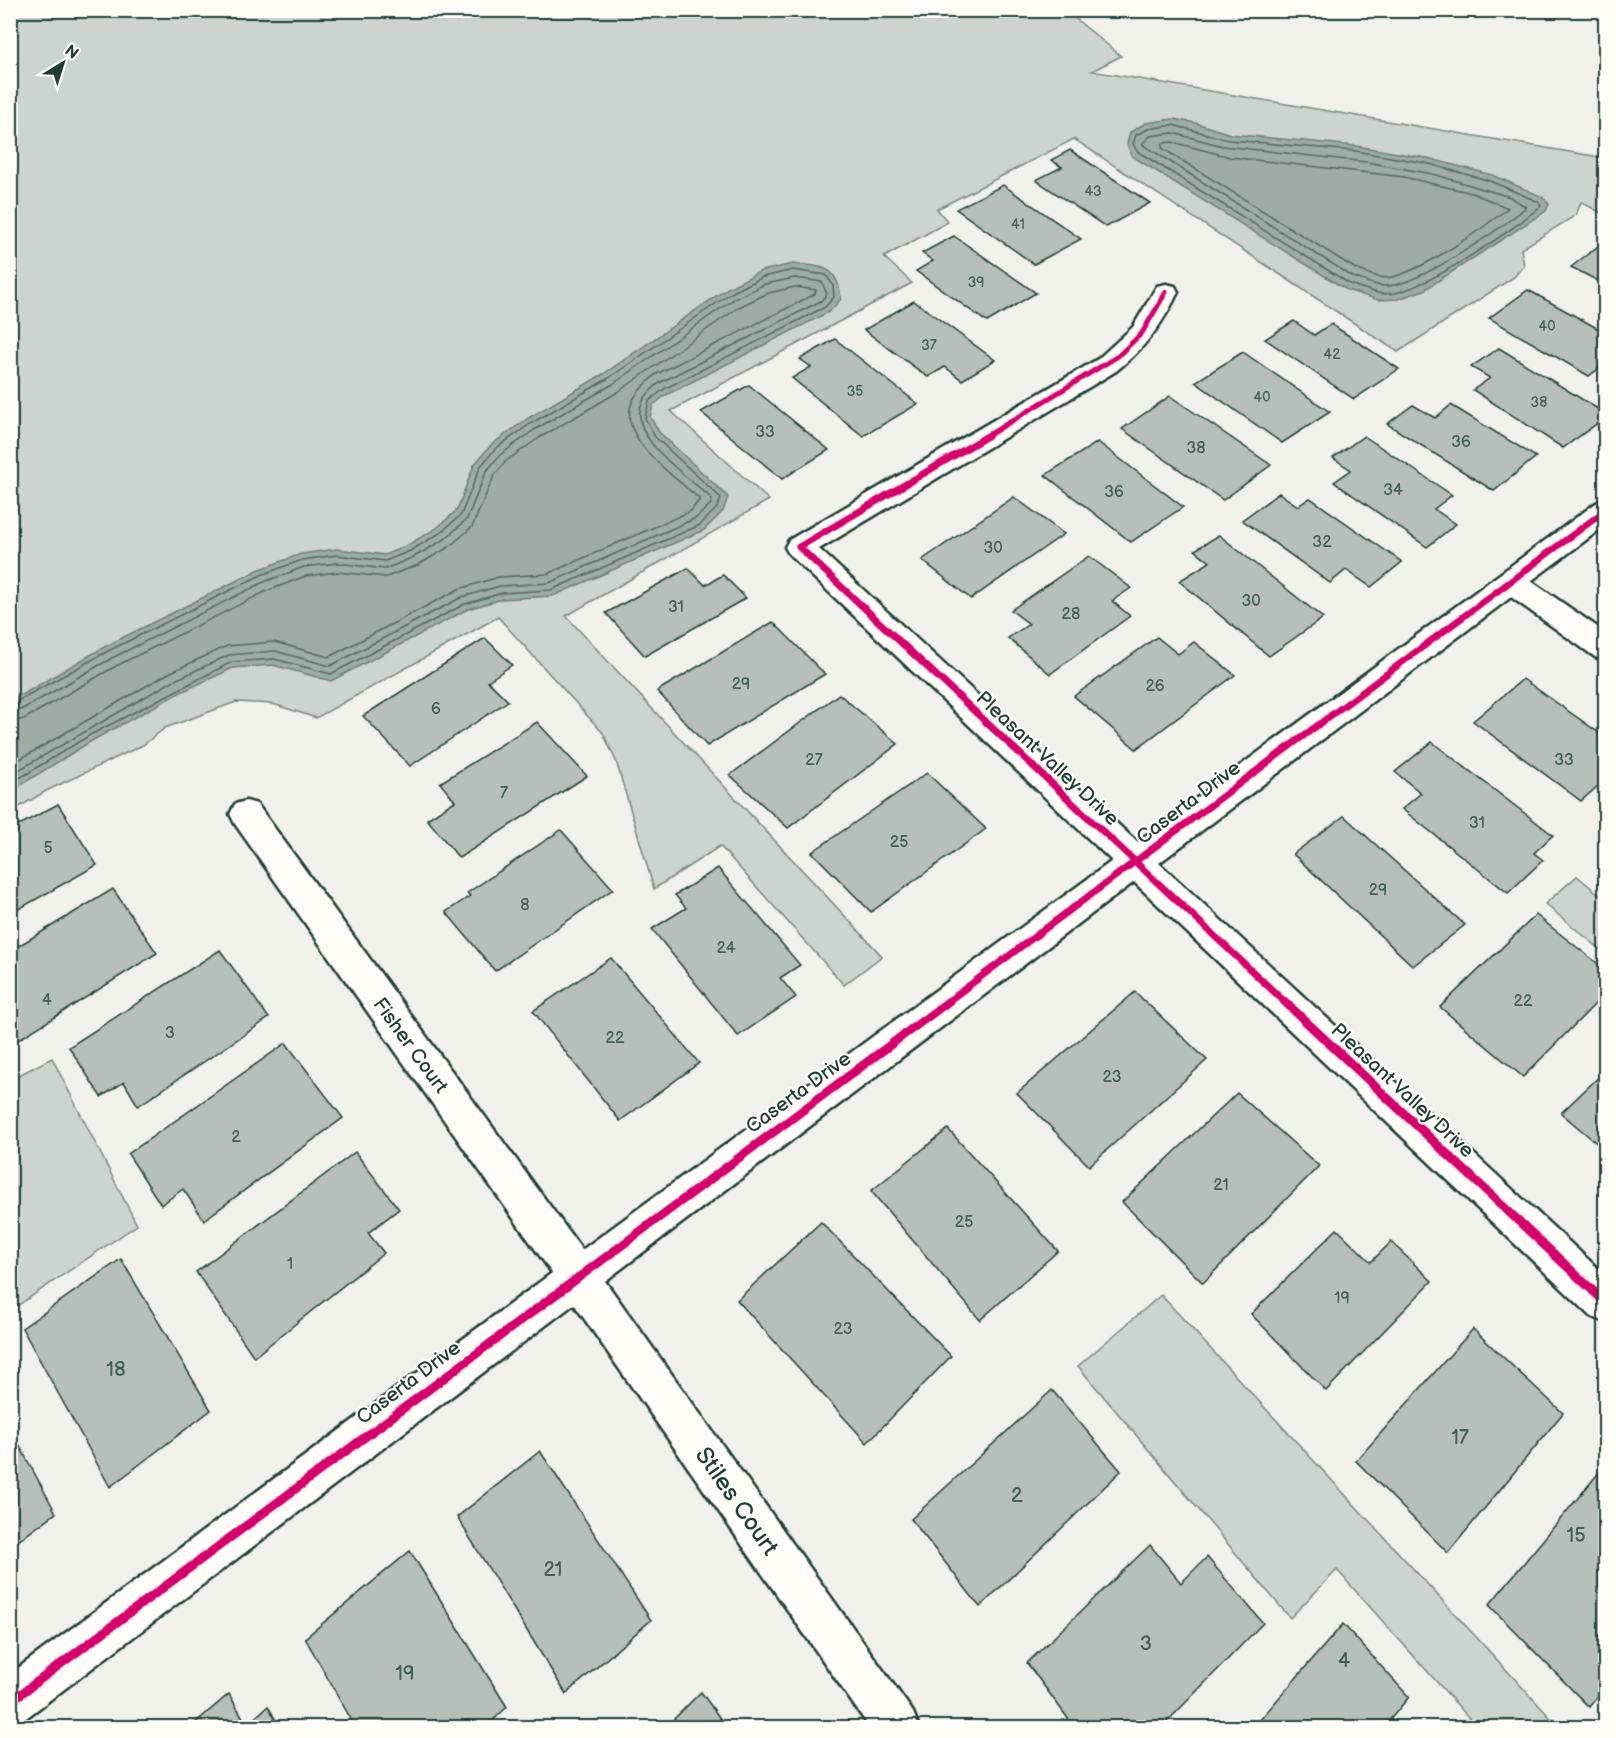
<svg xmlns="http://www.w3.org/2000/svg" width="1616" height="1738" font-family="'Balsamiq Sans',sans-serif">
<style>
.green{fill:#cdd3cd;stroke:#768880;stroke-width:1.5}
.water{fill:#9faca4;stroke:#6c8077;stroke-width:1.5}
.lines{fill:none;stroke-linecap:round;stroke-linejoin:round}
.shore{stroke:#526961;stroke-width:1.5}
.building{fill:#b6bfb8;stroke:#1f3d34;stroke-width:1.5}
.minor-casing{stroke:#1f3d34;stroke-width:5}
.minor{fill:#fdfcf7;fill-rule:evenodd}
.cycleway-far2-casing{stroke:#fdfcf7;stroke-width:8}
.cycleway-far1-casing{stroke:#fdfcf7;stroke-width:10}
.cycleway-casing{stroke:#fdfcf7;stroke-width:13}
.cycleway-far2{stroke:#d6006c;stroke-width:5}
.cycleway-far1{stroke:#d6006c;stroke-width:7}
.cycleway{stroke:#d6006c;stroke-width:9}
.labels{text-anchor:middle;stroke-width:4.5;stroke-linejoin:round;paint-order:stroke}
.far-number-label{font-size:14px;fill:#455e55}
.number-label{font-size:16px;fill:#455e55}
.street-label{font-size:20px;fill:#1f3d34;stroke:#fdfcf7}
.near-number-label{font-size:20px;fill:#455e55}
.near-street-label{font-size:24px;fill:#1f3d34;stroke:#fdfcf7}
</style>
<rect width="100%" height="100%" fill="#f0f1eb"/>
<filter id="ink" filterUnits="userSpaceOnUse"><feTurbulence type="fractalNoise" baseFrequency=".0167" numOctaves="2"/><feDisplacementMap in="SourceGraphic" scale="12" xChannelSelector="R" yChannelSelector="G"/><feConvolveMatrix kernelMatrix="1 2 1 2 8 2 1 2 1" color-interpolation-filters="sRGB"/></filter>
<g filter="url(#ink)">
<g class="green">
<polygon points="11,11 1066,11 1121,56 1092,71 1605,158 1605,215 1581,202 1576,215 1521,249 1524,265 1514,277 1398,352 1074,139 937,209 948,222 884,257 912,283 671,411 769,500 566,616 882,956 844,985 720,846 654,889 616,761 603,733 498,617 316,718 273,704 236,702 165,728 143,745 46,791 11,812"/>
<polygon points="1577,876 1605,899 1605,953 1545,904"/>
<polygon points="52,1058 137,1225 11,1310 11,1079"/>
<polygon points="1161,1295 1559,1727 1477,1727 1337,1570 1290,1618 1078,1366"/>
</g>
<g class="water">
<polygon points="1173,119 1196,123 1230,134 1356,146 1427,158 1492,175 1543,197 1549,204 1546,211 1424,290 1398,299 1378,300 1347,290 1132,156 1127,144 1130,132 1146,123"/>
<path d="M793,264c30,2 45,2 48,35l-12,13 -163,83 -13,10 -3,12 9,15 69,65 -5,14 -19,19 -151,66 -51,3 -34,10 -137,72 -58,-16 -40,3 -56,26 -84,46 -82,51v-90l95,-55 152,-76 43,-16 36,-5 48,6 23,-10 29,-17 20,-18 17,-45 17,-20 36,-26 78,-46 123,-85 33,-17z"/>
</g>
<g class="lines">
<g class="shore">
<path d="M1173,125l56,15 126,11 71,12 64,18 49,21 2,4c-30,25 -109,79 -146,87 -15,3 -31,-4 -45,-9l-213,-133 -4,-7 3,-9 12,-6z"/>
<path d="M1173,133l50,13 143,16 67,12 77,23 16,10c-25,22 -105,76 -137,79 -13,1 -24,-5 -36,-9l-211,-133 8,-8z"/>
<path d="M1172,142l58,15 174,20 68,16 36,15c-26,21 -84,62 -116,69 -12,3 -25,-4 -36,-8l-194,-121 1,-5z"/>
<polyline points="10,705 108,651 261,575 302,560 337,555 385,561 410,551 440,533 461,515 480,467 495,449 530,424 609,378 731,293 763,277 793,270 826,275 833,285 834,297 825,307 664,389 649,401 645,418 655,437 721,498 717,508 700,525 551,590 502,593 465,604 331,674 274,659 232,662 90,735 10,784"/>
<path d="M10,713l9,-2 93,-53 152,-76 40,-15 33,-4 48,6 29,-12 31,-18 22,-20 19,-47 14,-17 34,-25 79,-46 121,-85 31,-15 30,-6 27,4 5,12 -6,7 -162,82c-5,5 -13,11 -16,18 -19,36 47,76 69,98l-1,5 -15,14 -147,65 -49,3 -38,11 -132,69 -55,-15 -46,4 -58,27 -161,93"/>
<path d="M10,722l14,-3 92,-53 151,-75 39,-15 31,-4 49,5 32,-12 31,-18 23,-20 22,-51 12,-15 33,-23 79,-46 121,-85 29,-14 27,-6 21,3 -1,4 -160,81c-10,10 -22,19 -25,34 -7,33 48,71 70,90l-9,12 -144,63 -48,3 -40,12 -130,68 -55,-15 -47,4 -60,28 -157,91"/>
</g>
</g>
<g class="building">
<polygon points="1070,150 1150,203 1106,227 1036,180 1062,167 1051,160"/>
<polygon points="1003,185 1081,239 1034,264 956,209"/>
<polygon points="954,236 1036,293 987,322 916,271 933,261 922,253"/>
<polygon points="1606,240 1606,285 1571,267"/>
<polygon points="1528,290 1606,333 1606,363 1589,376 1489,318"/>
<polygon points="914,301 995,360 962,380 945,367 928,377 864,330"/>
<polygon points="1294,321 1314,335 1331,324 1399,369 1354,399 1265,339"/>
<polygon points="835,339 918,404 863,436 792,378 811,367 800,359"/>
<polygon points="1499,348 1606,414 1606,417 1563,448 1473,390 1490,378 1471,367"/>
<polygon points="1243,352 1330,412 1282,443 1195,382"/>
<polygon points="749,385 829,450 782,479 701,412"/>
<polygon points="1170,396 1271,465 1223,500 1122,429"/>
<polygon points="1413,405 1435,418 1451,405 1536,457 1494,491 1387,424"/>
<polygon points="1364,436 1452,495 1434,509 1456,524 1427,547 1334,482 1351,470 1333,458"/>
<polygon points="1098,442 1183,507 1131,542 1045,475"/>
<polygon points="1279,493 1298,506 1310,498 1402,562 1371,587 1346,570 1330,583 1242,520"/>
<polygon points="1014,497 1064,534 971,599 922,560"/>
<polygon points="1219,535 1323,618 1269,656 1179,581 1210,562 1195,550"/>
<polygon points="1089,556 1131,588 1112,601 1130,616 1050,674 1008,638 1029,624 1011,610"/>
<polygon points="688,568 705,585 723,575 746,598 645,656 606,613"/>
<polygon points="773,622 825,674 707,746 657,691"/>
<polygon points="1157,637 1178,654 1194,642 1235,675 1136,749 1074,696"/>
<polygon points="485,638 512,665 488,681 508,701 410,766 363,716"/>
<polygon points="1523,679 1606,738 1606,779 1581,801 1473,721"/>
<polygon points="839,694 898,744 788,828 730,775"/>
<polygon points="537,722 587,776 459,858 427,819 455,801 440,783"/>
<polygon points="1432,742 1553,835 1534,853 1543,860 1508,893 1402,809 1421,793 1395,772"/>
<polygon points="927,773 986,829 871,912 812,852"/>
<polygon points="58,804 97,865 10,914 10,830"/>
<polygon points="1344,816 1465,925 1413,966 1293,854"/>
<polygon points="561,830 613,889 495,971 446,912 470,896 467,893"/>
<polygon points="718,868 800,965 780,978 796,997 738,1036 652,929 686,908 675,895"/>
<polygon points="113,889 157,953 10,1045 10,951"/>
<polygon points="1536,915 1606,970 1606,993 1523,1077 1440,1007"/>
<polygon points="220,950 269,1018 138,1106 124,1082 101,1097 69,1047"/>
<polygon points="611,958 699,1063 620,1121 533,1011"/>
<polygon points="1135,992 1207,1060 1089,1166 1017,1093"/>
<polygon points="286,1043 343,1118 204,1220 183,1189 161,1205 128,1154"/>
<polygon points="1606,1070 1606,1151 1561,1113"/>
<polygon points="1237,1093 1319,1166 1203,1283 1122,1202"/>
<polygon points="948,1129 1058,1251 980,1320 871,1191"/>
<polygon points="355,1152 399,1209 368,1233 384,1253 254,1357 196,1272"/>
<polygon points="821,1222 951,1356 867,1443 737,1300"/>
<polygon points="1337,1229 1371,1262 1391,1242 1432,1281 1326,1391 1251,1314"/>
<polygon points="121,1259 211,1410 110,1487 22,1328"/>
<polygon points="1473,1329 1563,1413 1448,1553 1356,1461"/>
<polygon points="1052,1390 1121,1471 980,1607 911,1519"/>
<polygon points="10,1428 56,1513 10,1547"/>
<polygon points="540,1451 651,1620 566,1694 457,1517"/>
<polygon points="1606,1464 1606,1686 1589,1707 1489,1605"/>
<polygon points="1150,1545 1181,1583 1207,1557 1263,1623 1161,1728 1075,1728 1027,1663"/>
<polygon points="410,1551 507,1707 485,1728 356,1728 305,1638"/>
<polygon points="1343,1624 1409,1697 1388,1722 1392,1728 1253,1728"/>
<polygon points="701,1692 727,1728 665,1728"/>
<polygon points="229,1694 247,1725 268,1706 280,1728 189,1728"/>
</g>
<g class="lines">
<defs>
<path id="minor" d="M1166,284l9,2 3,6c-15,32 -34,57 -62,79l-297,178 318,293 459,-339 10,-3v25l-75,56 75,52v27l-11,-3 -84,-60 -352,266 447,413v46l-14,-5 -458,-435 -529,399 308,431 6,16h-49l-296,-424 -548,414 -16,6v-50l542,-401 -317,-449 -5,-10 5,-10 11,-3 11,3 325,446 530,-389 -323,-307 -4,-7 4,-7 309,-181 35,-32 24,-41z"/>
</defs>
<use href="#minor" class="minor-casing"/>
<use href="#minor" class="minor"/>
<defs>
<polyline id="cycleway-far2" points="987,436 1118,356 1142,333 1166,292"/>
<g id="cycleway-far1">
<polyline points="989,435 799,547 1285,1002"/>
<polyline points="947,1002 1606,510"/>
</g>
<g id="cycleway">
<polyline points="1284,1001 1606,1303"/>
<polyline points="10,1702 949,1001"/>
</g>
</defs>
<use href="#cycleway-far2" class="cycleway-far2-casing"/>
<use href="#cycleway-far1" class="cycleway-far1-casing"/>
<use href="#cycleway" class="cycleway-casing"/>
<use href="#cycleway-far2" class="cycleway-far2"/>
<use href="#cycleway-far1" class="cycleway-far1"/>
<use href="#cycleway" class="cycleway"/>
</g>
</g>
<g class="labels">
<g class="far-number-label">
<text x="1093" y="196">43</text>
<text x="1018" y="229">41</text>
<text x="976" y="287">39</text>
<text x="1547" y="331">40</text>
<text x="929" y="350">37</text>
<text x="1332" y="359">42</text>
<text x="855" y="396">35</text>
<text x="1262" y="402">40</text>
<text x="1539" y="407">38</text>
</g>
<g class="number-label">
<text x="765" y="437">33</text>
<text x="1461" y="447">36</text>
<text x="1196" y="453">38</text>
<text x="1393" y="495">34</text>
<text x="1114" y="497">36</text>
<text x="1322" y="547">32</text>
<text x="993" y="553">30</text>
<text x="1251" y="606">30</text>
<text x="676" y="612">31</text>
<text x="1071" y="619">28</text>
<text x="741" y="689">29</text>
<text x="1155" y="691">26</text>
<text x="436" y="714">6</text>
<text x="814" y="765">27</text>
<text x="1564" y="765">33</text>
<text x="504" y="798">7</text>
<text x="1477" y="828">31</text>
<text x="899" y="847">25</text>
<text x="48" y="853">5</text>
<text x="1378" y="895">29</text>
<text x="525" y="910">8</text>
<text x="726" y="953">24</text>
<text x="47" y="1005">4</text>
<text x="1523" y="1006">22</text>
<text x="170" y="1038">3</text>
<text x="615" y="1043">22</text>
<text x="1112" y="1082">23</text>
<text x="236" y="1142">2</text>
<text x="1221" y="1190">21</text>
<text x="964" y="1227">25</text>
<text x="290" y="1269">1</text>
<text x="1342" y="1303">19</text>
<text x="843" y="1334">23</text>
</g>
<g class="street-label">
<text transform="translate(1048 758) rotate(43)" y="7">Pleasant Valley Drive</text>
<text transform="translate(1188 802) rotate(-37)" y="7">Caserta Drive</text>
<text transform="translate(411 1045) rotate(54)" y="7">Fisher Court</text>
<text transform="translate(1403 1090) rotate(43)" y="7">Pleasant Valley Drive</text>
<text transform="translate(798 1092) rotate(-36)" y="7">Caserta Drive</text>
<text transform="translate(408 1382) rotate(-37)" y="7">Caserta Drive</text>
</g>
<g class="near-number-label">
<text x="116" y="1376">18</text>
<text x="1460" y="1444">17</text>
<text x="1017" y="1502">2</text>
<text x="1576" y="1542">15</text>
<text x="553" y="1576">21</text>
<text x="1146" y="1650">3</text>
<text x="1344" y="1667">4</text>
<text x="405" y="1680">19</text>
</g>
<g class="near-street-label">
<text transform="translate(737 1501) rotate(55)" y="8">Stiles Court</text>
</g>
</g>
<rect width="1616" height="1738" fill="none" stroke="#fdfcf7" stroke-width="36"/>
<rect x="18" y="18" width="1580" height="1702" fill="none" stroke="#1f3d34" stroke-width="2" filter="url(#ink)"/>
<g transform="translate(63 63) rotate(38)" stroke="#fdfcf7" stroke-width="4.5" paint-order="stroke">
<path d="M0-4.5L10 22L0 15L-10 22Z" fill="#1f3d34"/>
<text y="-9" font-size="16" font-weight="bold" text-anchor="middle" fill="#1f3d34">N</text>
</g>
</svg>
